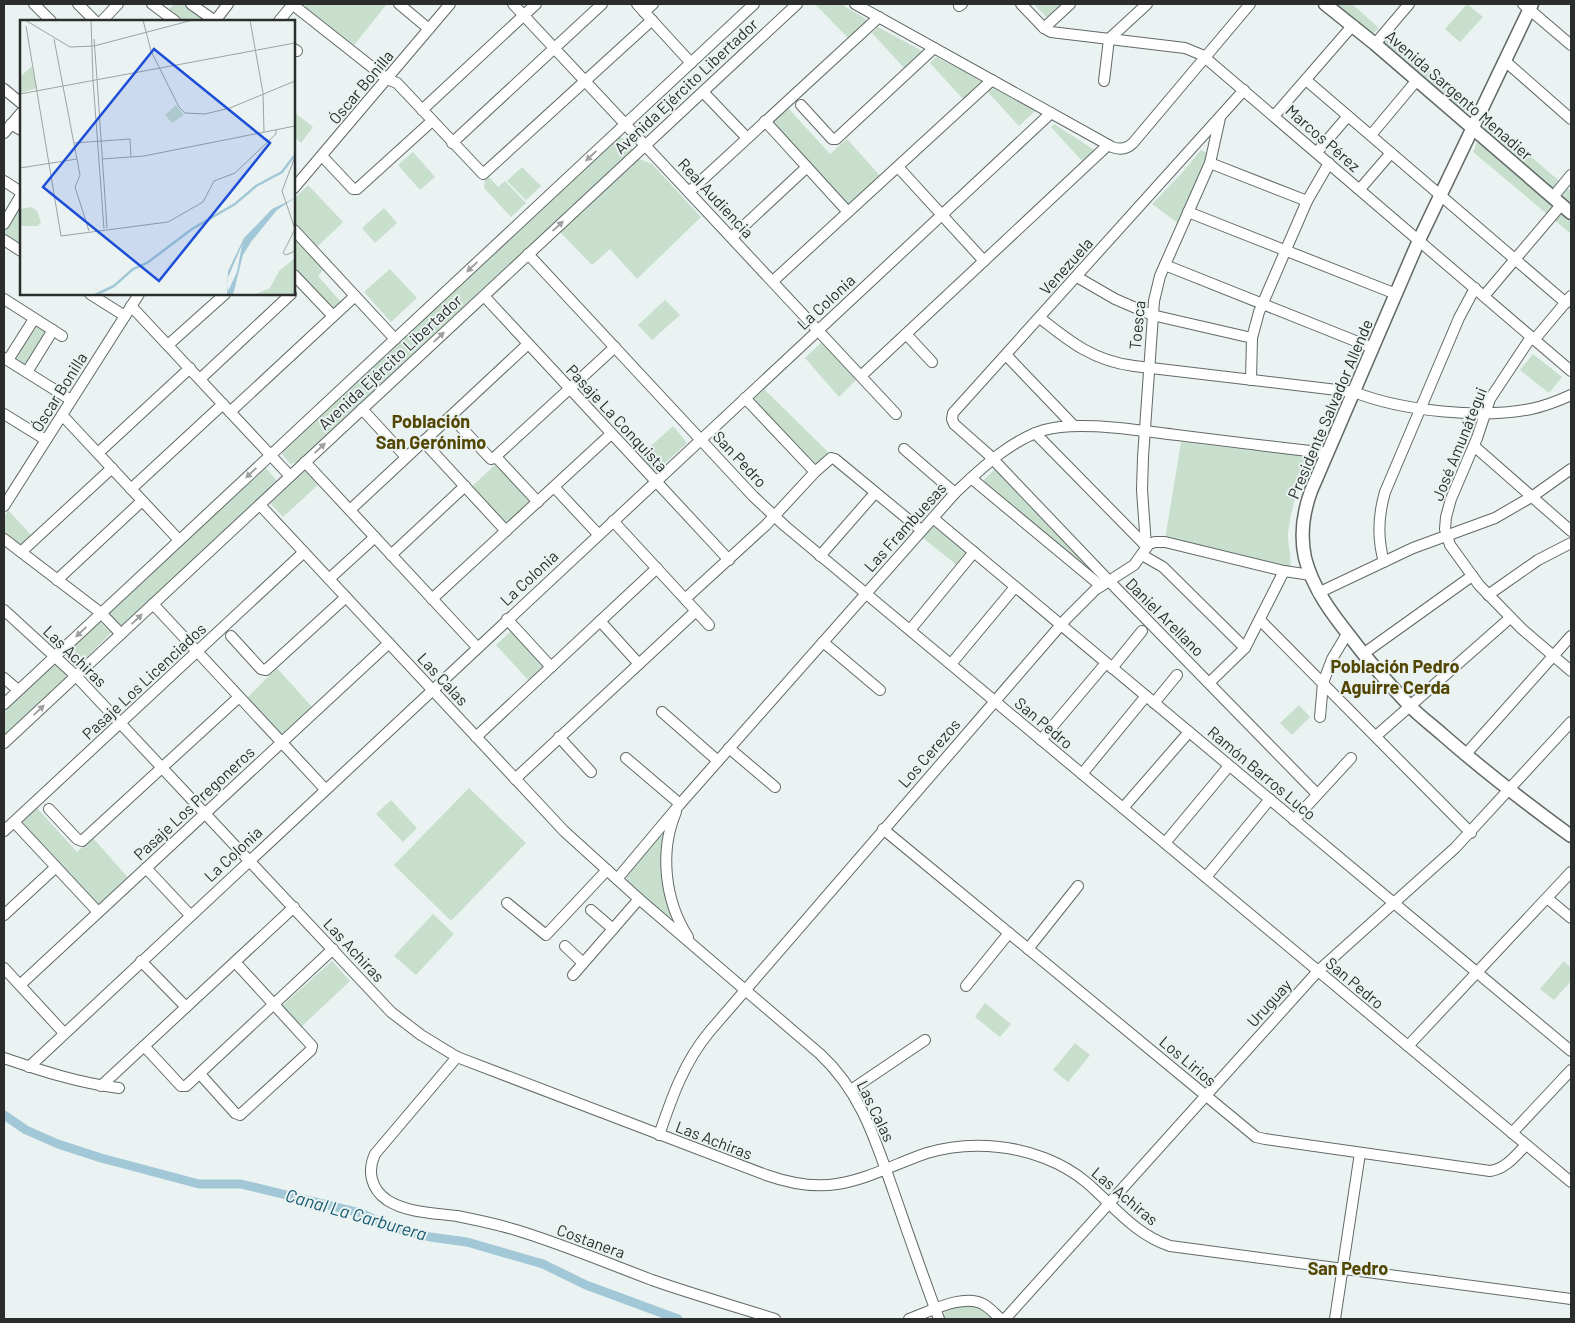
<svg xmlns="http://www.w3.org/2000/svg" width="1575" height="1323" font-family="Barlow,sans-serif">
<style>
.green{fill:#c7dfcc}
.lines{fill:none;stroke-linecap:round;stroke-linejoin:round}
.canal{stroke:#a2c7d6;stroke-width:9}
.minor-casing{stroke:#626968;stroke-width:12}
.major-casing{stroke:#626968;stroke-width:15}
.minor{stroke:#fff;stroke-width:10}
.major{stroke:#fff;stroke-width:12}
.oneway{fill:#9fa0a0}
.labels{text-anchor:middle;stroke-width:4;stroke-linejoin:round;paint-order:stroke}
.street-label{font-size:16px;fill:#2a2d2c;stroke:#eaf3f2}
.neighbourhood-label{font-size:18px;font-weight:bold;fill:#534603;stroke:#eaf3f2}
.water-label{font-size:18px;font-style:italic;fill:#135a70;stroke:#eaf3f2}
.inset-river{fill:none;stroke:#a2c7d6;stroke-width:2.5}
.inset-road{fill:none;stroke:#9da4a3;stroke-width:1}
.view{fill:#1d4ed8;fill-opacity:0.15;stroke:#1d4ed8;stroke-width:2.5}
.inset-edge{fill:none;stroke:#2a2d2c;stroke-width:2.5}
</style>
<rect width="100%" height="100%" fill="#eaf3f2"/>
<g class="green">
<polygon points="174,4 185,4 207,21 181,21 168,11"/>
<polygon points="307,4 387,4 354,45 305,7"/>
<polygon points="815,4 841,4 869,21 849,39"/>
<polygon points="1034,4 1065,4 1048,19"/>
<polygon points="1333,4 1352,4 1379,28 1371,36"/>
<polygon points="1467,4 1483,17 1460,42 1445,29"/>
<polygon points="878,27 924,52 905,69 872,33"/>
<polygon points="1387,35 1470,103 1463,112 1380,44"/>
<polygon points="936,57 984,81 963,99 930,63"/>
<polygon points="991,86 1035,111 1019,126 987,91"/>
<polygon points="788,108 830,154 847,139 881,177 846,208 770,124"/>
<polygon points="294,112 313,127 301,143 294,137"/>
<polygon points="1488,120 1571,191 1571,207 1483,133"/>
<polygon points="1054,124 1096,151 1083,162 1051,127"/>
<polygon points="620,135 633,150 298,462 290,464 282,454 284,447"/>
<polygon points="1478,140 1571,221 1571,234 1473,152"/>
<polygon points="1201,150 1208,153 1178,223 1152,204 1181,174"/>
<polygon points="413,152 435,177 420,190 398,165"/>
<polygon points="639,159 652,164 701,217 637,279 610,249 592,265 560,232"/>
<polygon points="522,167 541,186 526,200 507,181"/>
<polygon points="489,177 498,187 505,181 526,203 511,217 484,188 485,180"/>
<polygon points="308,185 343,222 317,247 294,222 294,199"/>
<polygon points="21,199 21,238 18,243 4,237 4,228"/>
<polygon points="384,208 397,223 375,243 362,228"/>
<polygon points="294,236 323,270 318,276 341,302 331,311 294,271"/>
<polygon points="390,269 417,298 391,322 364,292"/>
<polygon points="665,300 680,315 652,340 638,325"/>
<polygon points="34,324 47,332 26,366 14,361 13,357"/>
<polygon points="822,342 858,378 839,397 805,358"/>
<polygon points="1533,354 1562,377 1549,393 1520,370"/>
<polygon points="763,388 830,454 815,469 750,400"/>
<polygon points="673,426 687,443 654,473 639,457"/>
<path d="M1181,442l131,15c-11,26 -21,47 -24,76 -1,11 4,23 2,35l-125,-29z"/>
<polygon points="496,464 531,501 507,524 503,525 470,488"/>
<polygon points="265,467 277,481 121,628 106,613"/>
<polygon points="303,467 319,484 283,517 271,504 269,500"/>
<polygon points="995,469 1100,575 1097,578 981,483"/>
<polygon points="8,510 33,537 21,548 4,533 4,518"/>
<polygon points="931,527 935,527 967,553 958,566 922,537"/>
<polygon points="99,621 111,633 77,667 64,654"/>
<polygon points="512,630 544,666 529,681 496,645"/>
<polygon points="56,665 66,674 66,678 4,736 4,709 49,666"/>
<polygon points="277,668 312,707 280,737 245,700"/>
<polygon points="1299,705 1310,717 1292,735 1280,723"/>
<polygon points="469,788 526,843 451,921 394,865"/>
<polygon points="391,800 417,828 403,842 376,814"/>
<polygon points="36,807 77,852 93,838 130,880 98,910 18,823"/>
<polygon points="661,834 664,836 661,868 671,916 668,919 627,883 626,874"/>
<polygon points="433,914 454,934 416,975 394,956"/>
<polygon points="332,961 350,981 301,1027 282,1006"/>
<polygon points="1564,961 1571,968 1571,981 1554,1000 1540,989"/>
<polygon points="985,1003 1011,1024 1000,1037 975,1017"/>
<polygon points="1075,1043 1090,1055 1068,1082 1053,1070"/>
<polygon points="964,1305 978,1306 995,1319 943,1319 942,1316 946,1311"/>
</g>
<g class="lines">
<polyline class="canal" points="4,1115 26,1130 58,1144 101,1158 199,1184 241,1184 361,1213 391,1227 430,1237 467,1242 543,1264 586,1285 678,1319"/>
<defs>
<g id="minor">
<polyline points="34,4 51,21"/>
<polyline points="78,4 95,21"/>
<polyline points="152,4 175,21"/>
<polyline points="191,4 215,21"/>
<polyline points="292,4 387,79 397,83 483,174 652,20"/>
<polyline points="399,4 429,29"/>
<polyline points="513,4 896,414"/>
<polyline points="637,4 691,63"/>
<path d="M855,4l257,143c8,3 15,2 21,-4l117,-139"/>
<polyline points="1021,4 1044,28 1051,32 1185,48 1202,55 1571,371"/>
<polyline points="1523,4 1571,45"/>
<polyline points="959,6 962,4"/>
<polyline points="644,12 653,4"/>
<polyline points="102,21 118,4"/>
<polyline points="215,21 228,4"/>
<polyline points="279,21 293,4"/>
<polyline points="1044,28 1070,4"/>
<polyline points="1375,44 1409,4"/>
<polyline points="294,49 297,51"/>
<polyline points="1505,61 1571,119"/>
<polyline points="1306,80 1566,303"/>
<polyline points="1104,81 1109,39 1147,4"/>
<polyline points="4,89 21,103"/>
<polyline points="1244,90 953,413 952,419 954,424 988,454 1109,581 1317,794"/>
<polyline points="703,92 747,138"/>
<polyline points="801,105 832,139 836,139 934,48"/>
<polyline points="422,110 536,4"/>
<polyline points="1274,116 1353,25"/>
<polyline points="765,121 848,212"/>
<polyline points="11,124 21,130"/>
<polyline points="4,133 21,113"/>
<polyline points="1371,135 1417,80"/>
<polyline points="452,143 602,4"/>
<polyline points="1317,152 1348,116"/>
<polyline points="322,156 353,189 357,189 432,121"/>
<polyline points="1210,163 1307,201"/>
<polyline points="898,167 984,261"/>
<polyline points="4,181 21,192"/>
<polyline points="294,188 450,4"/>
<polyline points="1360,189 1391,153"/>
<polyline points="689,192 879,17"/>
<polyline points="1553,197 1571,175"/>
<polyline points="1188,212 1396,294"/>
<polyline points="4,224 21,195"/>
<polyline points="294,230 395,339"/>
<polyline points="732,237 807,167"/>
<polyline points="4,240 21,251"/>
<polyline points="528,254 753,496 785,526 1571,1182"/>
<polyline points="1165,265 1373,348"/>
<polyline points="294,275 333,316"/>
<polyline points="1077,277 1115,299 1152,315 1252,338"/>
<polyline points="773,281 992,80"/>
<polyline points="90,294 125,316"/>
<polyline points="484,296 729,560"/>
<polyline points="1484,296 1561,205"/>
<polyline points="4,299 62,336"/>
<polyline points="131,306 290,476"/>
<path d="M1040,318c30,24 54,43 94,48l220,26c48,19 127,27 177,17 14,-3 27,-8 40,-14"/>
<polyline points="906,334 932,362"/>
<polyline points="1531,337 1490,399 1477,438 1451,499 1446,517 1445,529 1450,545 1479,585 1522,629 1571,671"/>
<polyline points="1534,340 1571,296"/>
<polyline points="168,345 225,294"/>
<polyline points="1006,355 1073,425"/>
<polyline points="4,358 71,400"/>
<polyline points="8,360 34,319"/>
<polyline points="27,372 53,330"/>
<polyline points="861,376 1108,145"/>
<polyline points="200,379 291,294"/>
<polyline points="1251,380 1252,338 1259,312 1307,201 1329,163"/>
<polyline points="745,398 815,472"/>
<polyline points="362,409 406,457"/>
<polyline points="230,412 355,296"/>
<polyline points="4,414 46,440"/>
<polyline points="62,415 179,540"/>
<polyline points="459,425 488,456 491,459 494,458 615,347"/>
<polyline points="1035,433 1146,546"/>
<polyline points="423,441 506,531"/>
<polyline points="1474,446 1571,531"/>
<polyline points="904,449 955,493"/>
<polyline points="98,453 190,368"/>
<polyline points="496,457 538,502"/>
<polyline points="305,462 477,647"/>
<polyline points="971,478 1101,586"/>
<polyline points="554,487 598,534"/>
<polyline points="131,489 223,404"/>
<path d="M260,505l304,326 75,68 181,155c41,38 55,85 73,136 15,43 30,87 46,129"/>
<polyline points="4,506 139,294"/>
<polyline points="350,510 528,344"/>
<polyline points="933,518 1571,1051"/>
<polyline points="613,521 709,625"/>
<polyline points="4,539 101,613 121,634"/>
<polyline points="1146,546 1142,490 1143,457 1154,301 1160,276 1210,163 1220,118"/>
<polyline points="21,552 112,468"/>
<polyline points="391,555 465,486"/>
<polyline points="1142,555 1163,567 1245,648"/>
<polyline points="820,556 875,493"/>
<path d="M1384,562c-7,-24 -6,-46 1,-70l74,-174 16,-30"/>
<polyline points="329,579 375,537"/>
<polyline points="57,580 142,501"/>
<polyline points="1318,593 1413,548 1495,518 1533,496 1571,469"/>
<polyline points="1488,595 1538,560 1571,543"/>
<polyline points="432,599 611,434"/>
<polyline points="685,599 766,525 815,472 831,458 835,459 921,530"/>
<polyline points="153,604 325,789"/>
<path d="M4,610l72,66 315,336 30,23 36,22 309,118c23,8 47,13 71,9 32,-5 60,-21 90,-31 23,-7 47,-9 72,-6 30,3 63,15 87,35 27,23 48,52 84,64l401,53"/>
<polyline points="507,619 551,667"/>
<polyline points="1260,620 1471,833"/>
<polyline points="600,621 639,664"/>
<polyline points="910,630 974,552"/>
<polyline points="231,636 261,669 266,670 346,597"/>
<polyline points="823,642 880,690"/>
<polyline points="1363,654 1472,576"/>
<polyline points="951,664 1015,587"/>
<polyline points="1112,668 1142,631"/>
<polyline points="4,678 18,690"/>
<polyline points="1209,683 1245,648 1284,571"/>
<polyline points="1154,703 1177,675"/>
<polyline points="4,704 754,4"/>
<polyline points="662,712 718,761"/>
<polyline points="1320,717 1323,683 1332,659 1347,634"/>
<polyline points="1376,736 1510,618"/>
<polyline points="476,737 657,568"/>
<polyline points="559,737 591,772"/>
<polyline points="1041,740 1106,663"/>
<polyline points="4,743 797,4"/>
<polyline points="729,748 775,787"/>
<polyline points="1465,755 1571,636"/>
<polyline points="626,758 680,804"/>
<polyline points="1082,774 1146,696"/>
<polyline points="515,779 696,611"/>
<polyline points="1123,808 1189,732"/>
<polyline points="49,809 77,839 82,841 239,697"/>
<path d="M676,812c-17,40 -11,89 12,125"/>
<polyline points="1294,820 1351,758"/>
<polyline points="14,822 98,912"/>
<path d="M883,829l373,308 9,2 225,32c16,-2 26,-16 36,-26"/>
<polyline points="4,831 304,552"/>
<polyline points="1165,843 1229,766"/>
<polyline points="146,868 190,915"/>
<polyline points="1206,877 1270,799"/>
<path d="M617,879l63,-75 275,-311c26,-24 54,-52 89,-63 31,-9 84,-1 117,3 56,7 111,14 167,20"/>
<polyline points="1547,898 1571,918"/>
<polyline points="507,903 546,935 607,870"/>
<polyline points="591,910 613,929"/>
<polyline points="4,915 56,867"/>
<polyline points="565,946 583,963"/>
<polyline points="1028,949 1078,886"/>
<polyline points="141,961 186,1007"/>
<polyline points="4,968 64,1033"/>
<polyline points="573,975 639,899"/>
<polyline points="20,985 389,643"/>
<polyline points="966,986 1009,933"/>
<polyline points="144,1046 181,1086 186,1086 333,949"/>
<polyline points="1408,1046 1571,872"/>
<path d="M457,1057l-82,97c-8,17 -4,35 12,46 20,13 48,13 70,16 20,4 40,8 59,14 46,14 91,33 136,50 40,14 82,26 123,39"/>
<path d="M4,1058c38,13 75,25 115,30"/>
<polyline points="29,1067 1051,113"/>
<polyline points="200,1074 235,1113 240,1115 311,1050 312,1046 235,962"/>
<polyline points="101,1086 294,907"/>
<polyline points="851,1090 925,1040"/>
<polyline points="1512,1133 1571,1070"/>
<path d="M659,1135c13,-38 25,-73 51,-104l356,-412 29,-29 39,-25 15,-21 6,-2h10l119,29 27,4"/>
<path d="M909,1319c20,-7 54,-26 74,-15 7,4 12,10 18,15"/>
<polyline points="1005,1319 1318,971 1455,848 1571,722"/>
<polyline points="1335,1319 1360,1153"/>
</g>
<g id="major">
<polyline points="1325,4 1375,44 1571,213"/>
<path d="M1532,4l-113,236 -108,251c-8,22 -11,44 -6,67 8,31 27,56 47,81 17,23 37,45 57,66 10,11 23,20 34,30 41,36 84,69 128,101"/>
</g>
</defs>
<use href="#minor" class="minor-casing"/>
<use href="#major" class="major-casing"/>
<use href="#minor" class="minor"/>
<use href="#major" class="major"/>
</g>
<defs><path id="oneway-solid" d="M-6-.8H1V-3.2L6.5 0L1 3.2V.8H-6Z" transform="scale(1.25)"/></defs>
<g class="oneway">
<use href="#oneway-solid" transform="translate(591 156) rotate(137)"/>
<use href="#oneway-solid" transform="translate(558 226) rotate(-43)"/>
<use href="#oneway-solid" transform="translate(472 267) rotate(137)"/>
<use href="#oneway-solid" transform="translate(439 337) rotate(-43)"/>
<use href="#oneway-solid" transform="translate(320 448) rotate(-43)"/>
<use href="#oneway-solid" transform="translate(251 473) rotate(137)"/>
<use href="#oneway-solid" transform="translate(137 619) rotate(-43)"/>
<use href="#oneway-solid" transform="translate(81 632) rotate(137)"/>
<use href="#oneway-solid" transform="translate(39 710) rotate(-43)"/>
</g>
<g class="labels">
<g class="street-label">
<text transform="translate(686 86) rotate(-43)" y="6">Avenida Ejército Libertador</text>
<text transform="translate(361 87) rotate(-50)" y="6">Óscar Bonilla</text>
<text transform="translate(1459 95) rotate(41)" y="6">Avenida Sargento Menadier</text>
<text transform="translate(1323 138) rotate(41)" y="6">Marcos Pérez</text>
<text transform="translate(716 198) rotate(47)" y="6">Real Audiencia</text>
<text transform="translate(1066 266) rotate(-48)" y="6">Venezuela</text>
<text transform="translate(826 302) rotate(-43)" y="6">La Colonia</text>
<text transform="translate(1137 325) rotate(-84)" y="6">Toesca</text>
<text transform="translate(390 362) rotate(-43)" y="6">Avenida Ejército Libertador</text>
<text transform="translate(59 392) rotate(-58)" y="6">Óscar Bonilla</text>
<text transform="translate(1330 409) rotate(-67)" y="6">Presidente Salvador Allende</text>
<text transform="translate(617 418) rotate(47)" y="6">Pasaje La Conquista</text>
<text transform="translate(1459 444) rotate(-68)" y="6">José Amunátegui</text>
<text transform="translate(740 459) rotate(47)" y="6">San Pedro</text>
<text transform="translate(905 527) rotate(-48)" y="6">Las Frambuesas</text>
<text transform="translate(529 578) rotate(-43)" y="6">La Colonia</text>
<text transform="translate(1165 617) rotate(45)" y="6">Daniel Arellano</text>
<text transform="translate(75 656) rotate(44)" y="6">Las Achiras</text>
<text transform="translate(443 679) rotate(47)" y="6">Las Calas</text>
<text transform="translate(144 681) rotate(-43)" y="6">Pasaje Los Licenciados</text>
<text transform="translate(1044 723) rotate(40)" y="6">San Pedro</text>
<text transform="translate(929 753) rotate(-49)" y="6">Los Cerezos</text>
<text transform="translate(1262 773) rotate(40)" y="6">Ramón Barros Luco</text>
<text transform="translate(194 803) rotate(-43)" y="6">Pasaje Los Pregoneros</text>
<text transform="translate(233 854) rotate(-43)" y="6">La Colonia</text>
<text transform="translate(354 950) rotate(47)" y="6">Las Achiras</text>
<text transform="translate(1355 983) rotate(40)" y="6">San Pedro</text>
<text transform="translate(1269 1003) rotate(-48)" y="6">Uruguay</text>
<text transform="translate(1188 1061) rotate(40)" y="6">Los Lirios</text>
<text transform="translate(876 1111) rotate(64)" y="6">Las Calas</text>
<text transform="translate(714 1140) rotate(21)" y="6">Las Achiras</text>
<text transform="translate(1125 1196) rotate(40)" y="6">Las Achiras</text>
<text transform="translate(591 1241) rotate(20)" y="6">Costanera</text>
</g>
<g class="neighbourhood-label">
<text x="431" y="428">Población<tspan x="431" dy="21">San Gerónimo</tspan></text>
<text x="1395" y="673">Población Pedro<tspan x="1395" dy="21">Aguirre Cerda</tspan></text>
<text x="1348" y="1275">San Pedro</text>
</g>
<g class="water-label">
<text transform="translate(356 1215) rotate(16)" y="6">Canal La Carburera</text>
</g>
</g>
<g transform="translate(20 20)">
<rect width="275" height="275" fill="#eaf3f2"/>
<path d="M12,46l5,22 -17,5v-16zM156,85l8,10 -12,8 -7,-8zM11,187l6,4 4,11 -3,4h-18v-17zM275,238v37h-41l16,-7 9,-17z" fill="#c7dfcc"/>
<path d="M275,178l-18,12 -26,32 -8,13 -10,40h-6l1,-24 16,-33 28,-29zM222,225l-5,27 -9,19 -1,-11z" fill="#a2c7d6" fill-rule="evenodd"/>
<path class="inset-river" d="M75,275l19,-9 19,-17 14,-6 45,-34 43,-25 21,-18 26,-14 12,-16"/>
<path class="inset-road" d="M5,0l45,27 24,-1 99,-26M71,0l2,60M123,0l8,31 28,56 6,6 20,1 25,-6 65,-27M230,0l13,73 1,39M6,6l35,210 107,-14 35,-20 11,-21 21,-8 41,-39v-4M34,19l26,136 -5,12 14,44M74,19l3,40M77,59l10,149M73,60l11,149M0,74l275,-51M54,123l56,-4 1,18M275,137l-13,34 13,38 -12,24 3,2 9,-4M82,139l42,-3 151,-30M0,148l57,-9"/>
<path class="view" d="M134,29l116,94 -111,138 -116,-94z"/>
<rect width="275" height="275" class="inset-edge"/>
</g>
<rect width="1575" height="1323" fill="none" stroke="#2a2d2c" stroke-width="10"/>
</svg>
